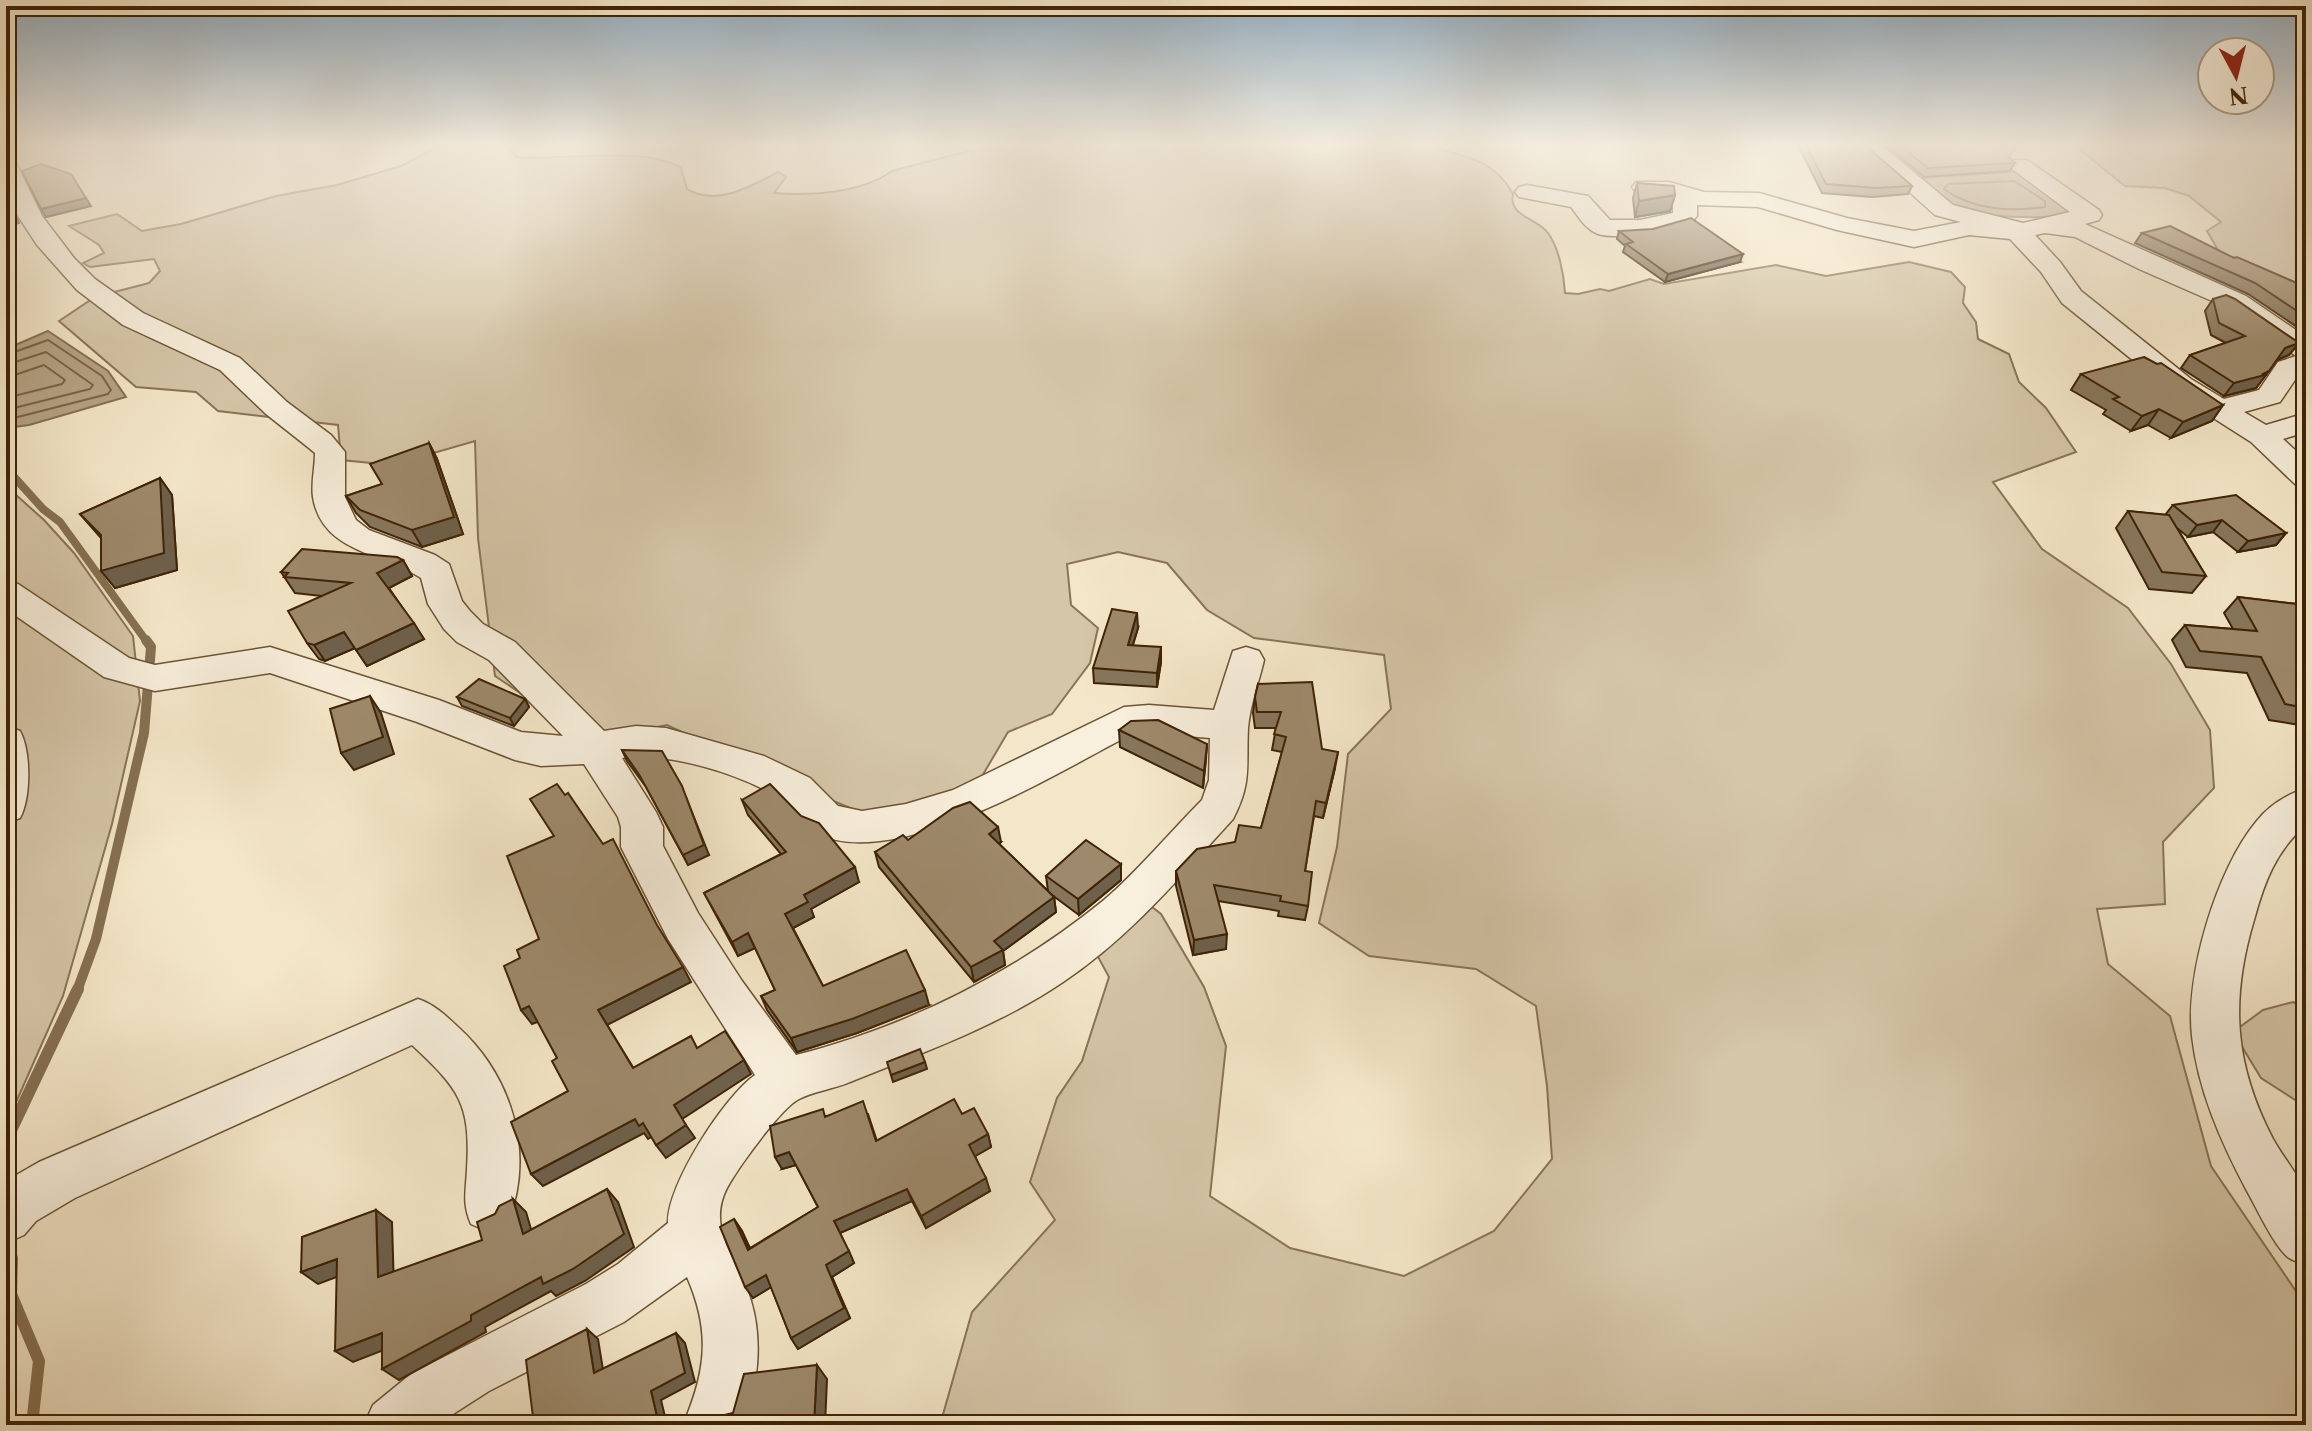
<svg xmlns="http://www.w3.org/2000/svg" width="2312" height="1431" font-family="'Libre Caslon Text',serif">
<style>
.green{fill:#d5c6a8;stroke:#8a7456;stroke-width:2}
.water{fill:#b6a486;stroke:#867052;stroke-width:2}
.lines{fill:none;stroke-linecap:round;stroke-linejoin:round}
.shore{stroke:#7a6446;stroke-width:2}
.stream-far2{stroke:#867052;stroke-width:8}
.stream-far1{stroke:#867052;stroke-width:10}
.stream{stroke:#867052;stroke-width:12}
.minor-casing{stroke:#6c5436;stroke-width:3}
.minor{fill:#f8efdc;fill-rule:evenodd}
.wall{fill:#87765c;stroke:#3f2305;stroke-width:2}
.shaded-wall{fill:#6e604b;stroke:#3f2305;stroke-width:2}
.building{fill:#9d896b;stroke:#3f2305;stroke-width:2}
</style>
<rect width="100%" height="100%" fill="#f4e7c9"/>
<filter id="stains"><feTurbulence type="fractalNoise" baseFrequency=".0025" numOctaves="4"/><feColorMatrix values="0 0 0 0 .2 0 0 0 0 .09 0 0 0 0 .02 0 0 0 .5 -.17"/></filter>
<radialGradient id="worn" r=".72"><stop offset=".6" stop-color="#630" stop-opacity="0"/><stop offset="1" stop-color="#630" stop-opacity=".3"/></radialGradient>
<g class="green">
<path d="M441,145h64l12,12c47,4 126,-12 164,11l6,21c30,18 64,-3 91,-17l8,5 -12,16c38,3 87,0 118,-22l100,-26h431c38,11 70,12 90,49 -5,23 25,24 35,39 11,15 16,42 17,60l13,1 22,-5 9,2 41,-12 14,5 112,-19 50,11 83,-14 42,10 14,15 -2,16 13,19 2,17 31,15 10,28 27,26 30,44 -83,30 49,67 86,59 43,56 39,66 4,58 -51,54 2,62 -68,5 11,55 62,52 41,150 95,140v119h-1366l32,-113 83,-92 -25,-38 27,-84 25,-37 27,-84 -12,-22 50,-52 14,11 43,73 22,59 -16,150 80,52 114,28 90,-45 58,-72 -5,-73 -11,-80 -60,-37 -107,-13 -50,-33 18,-76 11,-93 43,-45 -7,-54 -130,-17 -47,-28 -40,-47 -49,-11 -51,12 4,41 27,23 -8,35 -38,51 -44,18 -27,46 -89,47 -76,-31 -149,-69 -77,15 -95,-64 -17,-138 -3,-97 -83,24 -51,-5 -3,-35 -120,-14 -22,-19 -60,-5 -77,-66 36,-24 54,-14 11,-12 -6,-12 -64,8 -7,-4 21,-10 -5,-8 -30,-19 48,-12 25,17 39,-7 95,-28 61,-11 64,-19z"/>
<polygon points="2074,145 2306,145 2306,304 2218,250 2207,231 2221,222 2189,196 2165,188 2125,186"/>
<polygon points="6,486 44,520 74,553 133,636 140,701 112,824 63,996 6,1125"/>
<polygon points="2293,1002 2306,1008 2306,1107 2261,1078 2233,1032 2263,1010"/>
</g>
<g class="water">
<path d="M2017,172l58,39c-22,11 -101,6 -123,-5 -12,-6 -23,-19 -33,-28z"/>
<polygon points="48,331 108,371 126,397 29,425 6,428 6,349"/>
</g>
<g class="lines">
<g class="shore">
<path d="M2014,181l31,20v6c-34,5 -73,3 -101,-18l4,-5z"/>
<polyline points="6,355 48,340 102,376 111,390 108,394 6,420"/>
<polyline points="6,365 46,352 93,385 90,389 6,410"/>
<polyline points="6,378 44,365 65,380 62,384 6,398"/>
</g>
<polyline class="stream-far2" points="6,468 43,509 60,522 147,642"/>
<polyline class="stream-far1" points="77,991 96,939 144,733 151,647 146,640"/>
<g class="stream">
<polyline points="6,1141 78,989"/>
<polyline points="12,1258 11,1294 39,1361 32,1425"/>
</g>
<defs>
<g id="minor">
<path d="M1857,145h24l72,60 70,18 47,-11 -63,-47 4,-5h16l72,50 3,5 -3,5 -14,4 161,72 60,41v34l-7,3 -19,28 -36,10 22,13 40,-12v19l-23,7 23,21v27l-11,-3 -44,-42 -80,-51 -109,-88 -21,-31 -31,-33 -41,-4 -55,12 -77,-17 -79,-23 -61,-2v11c-12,17 -79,24 -99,18 -13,-5 -19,-17 -27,-27l-52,-10 -4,-5 4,-5 8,-2 61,11 22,24h30l33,-7v-15l-37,-6 -4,-5 4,-5h33l35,10 55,1 88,25 67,13 47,-9 -26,-7zM2045,233l30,4 64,32 89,39 68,48 -18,6 -19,28 -35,9 -33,-20 -110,-88 -21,-29 -25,-27z"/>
<path d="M6,157l8,2 28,57 32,42 21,21 48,34 97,45 47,44 44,33 14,17v45l11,23 13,10 66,25 14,9 13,37 8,10 13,13 32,18 89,89 32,-5 30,2 98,28 46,22 28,28 24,5 44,-7 47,-14 171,-83 25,-2 65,5 19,-59 13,-4 13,4 5,9c-5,22 -14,45 -16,68 -2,38 4,55 -15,91 -53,58 -104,119 -170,163 -65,44 -141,71 -213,100 -16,7 -36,9 -51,17 -18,9 -62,70 -72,89 -22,42 13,74 24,113 12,40 7,86 -8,124h-60c23,-54 28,-93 4,-148l-63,45 -135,69 -53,34h-72l9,-20 38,-31 175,-90 32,-20 50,-41c-1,-38 56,-126 87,-148l-87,-136 -47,-92v-20l-3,-10 -34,-53 -43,2 -26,-6 -98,-38 -147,-49 -115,18 -51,-14 -98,-68v-29l12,4 111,74 26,7 115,-18 169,53 82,32 42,4 -74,-76 -32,-18 -13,-13 -16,-25 -7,-26c-39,-26 -99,-25 -108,-81 -2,-14 2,-29 2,-44l-6,-5 -43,-34 -46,-44 -97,-45 -46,-35 -40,-45 -19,-29 -12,-23zM1149,733l61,5 -1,42 -7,20c-32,32 -63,70 -98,100 -88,72 -197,127 -308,155l-54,-74 -44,-68 -35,-67v-19l-7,-15 -34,-54c44,-7 119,16 157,40 13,9 21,27 34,34 81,43 245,-60 317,-97z"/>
<path d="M6,726l14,5c11,20 11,67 0,87l-14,5z"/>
<path d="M2306,788v37c-30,25 -42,58 -52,95 -24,80 -20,144 19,219 10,18 24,34 32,53 6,15 1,55 1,73 -5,-2 -12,-4 -17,-7 -14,-10 -33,-51 -42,-67 -26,-49 -49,-101 -55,-155 -7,-61 25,-167 64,-214 13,-17 30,-27 50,-34z"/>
<path d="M418,999c17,6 27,16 40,28 54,49 78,127 49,197l-18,8 -18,-8c-9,-21 -5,-32 -4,-55 4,-66 -8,-80 -55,-124l-337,153 -39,23 -12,14 -18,8v-62l33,-19z"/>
</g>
</defs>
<use href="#minor" class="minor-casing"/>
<use href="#minor" class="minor"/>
</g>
<g class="wall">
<polygon points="1798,145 1865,145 1912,186 1908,194 1872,197 1822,193"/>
<polygon points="1885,145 2012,145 2010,158 2015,163 2010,171 1924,177"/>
<polygon points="1637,183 1675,195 1670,211 1635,217 1633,198"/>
<polygon points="1619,231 1740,262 1665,282 1623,252 1625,246 1617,239"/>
<polygon points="2142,233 2234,258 2306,287 2306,333 2248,294 2135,243"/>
<polygon points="2213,299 2299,343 2289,355 2277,360 2256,388 2224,396 2181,368 2190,355 2226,343 2211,335 2205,311"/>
<polygon points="2081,374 2223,405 2212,421 2171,438 2148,425 2131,431 2103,414 2106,410 2071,390"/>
<polygon points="429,443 437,459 463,534 422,547 370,527 356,513 346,496 382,484"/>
<polygon points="160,478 172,495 177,570 115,588 101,538 80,514"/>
<polygon points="2173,505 2286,533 2276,545 2238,552 2213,532 2188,537 2177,528 2206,576 2192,593 2149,589 2116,528 2128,511 2165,515"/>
<polygon points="403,560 412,576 389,588 424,639 367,666 355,648 325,661 319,659 307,643 322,596 295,593 281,572"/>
<polygon points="2238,597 2306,605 2306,726 2269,720 2247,673 2186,667 2172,640 2185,625 2233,629 2224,613"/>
<polygon points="1138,628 1133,645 1161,662 1157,687 1094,683 1093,668"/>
<polygon points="1258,684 1322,749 1335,768 1323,818 1314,816 1305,871 1308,906 1305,920 1278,916 1279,911 1218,901 1226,949 1193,955 1176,886 1176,871 1235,842 1261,828 1282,752 1272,750 1276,728 1255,728 1253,713 1255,697"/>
<polygon points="457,697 525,699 529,707 514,726 462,706"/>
<polygon points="1119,730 1207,744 1203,788 1120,747"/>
<polygon points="622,750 709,855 688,865 646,787 627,761"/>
<polygon points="742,800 859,882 811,909 814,917 793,928 823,986 929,1005 857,1033 797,1052 767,1010 761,996 775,990 755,948 738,956 704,893 781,854 748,815"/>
<polygon points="908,840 1001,842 999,844 1048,891 1046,876 1121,864 1121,880 1079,915 1052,895 1054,897 1056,912 1003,951 1005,965 974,982 879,867 875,852"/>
<polygon points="868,1114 877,1141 962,1114 988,1134 991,1147 975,1156 990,1191 926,1228 912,1201 840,1233 854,1263 832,1277 850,1318 798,1349 791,1338 771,1287 753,1298 734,1219 742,1231 750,1248 818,1207 796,1165 782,1169 826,1116"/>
</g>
<g class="shaded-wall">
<polygon points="6,195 19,223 6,227"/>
<polygon points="1675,195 1670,211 1635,217 1639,201"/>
<polygon points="86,198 91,206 46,217 41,209"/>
<polygon points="1743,254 1740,262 1665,282 1668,274"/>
<polygon points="2299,343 2289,355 2276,360 2285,348"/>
<polygon points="2269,371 2256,388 2224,396 2234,383"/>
<polygon points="2223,405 2212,421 2171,438 2183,422"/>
<polygon points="2159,409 2148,425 2131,431 2142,416"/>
<polygon points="429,443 437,459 463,534 422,547 412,530"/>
<polygon points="160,478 172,495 177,570 115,588 101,571"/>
<polygon points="2222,520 2213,532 2188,537 2197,525"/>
<polygon points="2286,533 2276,545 2238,552 2248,541"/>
<polygon points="403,560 412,576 387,589 377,573"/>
<polygon points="1137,613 1138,628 1128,660 1128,645"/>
<polygon points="414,623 424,639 367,666 356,650"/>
<polygon points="344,632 355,648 325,661 314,645"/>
<polygon points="1161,647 1161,662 1157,687 1157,673"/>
<polygon points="370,696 381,713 394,754 354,770 341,753"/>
<polygon points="525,699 529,707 514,726 510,718"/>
<polygon points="1207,744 1206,760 1203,788 1204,771"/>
<polygon points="1338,752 1335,768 1323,818 1326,803"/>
<polygon points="686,797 709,855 688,865 683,855"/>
<polygon points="998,827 1001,842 991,849 989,834"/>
<polygon points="1121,864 1121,880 1079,915 1078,899"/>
<polygon points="855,867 859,882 811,909 814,917 791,929 785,914 804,895"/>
<polygon points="1054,897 1056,912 1003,951 1005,965 974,982 971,967 994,941"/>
<polygon points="748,933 755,948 738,956 732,942"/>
<polygon points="1227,934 1226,949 1193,955 1194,940"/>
<polygon points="683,967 691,982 607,1025 642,1082 598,1010"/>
<polygon points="925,990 929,1005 857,1033 797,1052 791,1038"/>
<polygon points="529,1006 540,1021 532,1024 521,1010"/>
<polygon points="744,1060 751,1074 682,1119 674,1105"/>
<polygon points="925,1062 927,1069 893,1082 891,1075"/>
<polygon points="635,1119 643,1123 653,1136 648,1139 644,1133 543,1186 531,1174"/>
<polygon points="686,1125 695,1138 666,1158 656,1145"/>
<polygon points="988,1134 991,1147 972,1158 969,1145"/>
<polygon points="789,1152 796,1165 782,1169 775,1157"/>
<polygon points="986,1178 990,1191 926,1228 921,1216"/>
<polygon points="607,1189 618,1202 634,1247 585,1281 556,1296 551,1291 485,1327 486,1332 399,1380 382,1369 471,1315"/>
<polygon points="907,1189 912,1201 840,1233 834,1221"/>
<polygon points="513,1199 526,1212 536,1246 523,1234"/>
<polygon points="376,1210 392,1222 394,1289 378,1277"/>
<polygon points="734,1219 742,1231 755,1261 748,1250"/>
<polygon points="849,1251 854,1263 832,1277 850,1318 798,1349 791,1338 826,1265"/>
<polygon points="337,1259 353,1271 318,1284 301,1272"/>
<polygon points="766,1275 773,1286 753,1298 745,1287"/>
<polygon points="587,1329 598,1339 605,1382 594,1373"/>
<polygon points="382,1333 399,1344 353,1362 335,1351"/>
<polygon points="676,1333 685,1343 695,1382 661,1400 667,1425 659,1425 651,1391"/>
<polygon points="817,1365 827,1379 825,1425 814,1425"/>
</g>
<g class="building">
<polygon points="1806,145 1865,145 1912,186 1876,188 1826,184"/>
<polygon points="1899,145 2012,145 2015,149 2008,157 2015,163 1928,168"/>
<polygon points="41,164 71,174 86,198 41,209 22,171"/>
<polygon points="1637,183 1674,186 1675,195 1639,201"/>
<polygon points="1691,218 1743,254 1668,274 1626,244 1633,242 1619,231 1653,229"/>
<polygon points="2170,226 2234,258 2237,257 2306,287 2306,317 2255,283 2142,233"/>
<polygon points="2226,295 2235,299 2299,343 2285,348 2269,371 2263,374 2265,375 2234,383 2190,355 2245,336 2219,323 2213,299"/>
<polygon points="2144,357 2157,364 2161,363 2223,405 2183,422 2159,409 2142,416 2113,399 2119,397 2081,374"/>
<polygon points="429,443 454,517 412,530 360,510 346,496 382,484 370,464"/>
<polygon points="160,478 164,553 101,571 101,535 80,514"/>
<polygon points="2236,495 2286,533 2248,541 2222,520 2197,525 2173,505"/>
<polygon points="2128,511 2169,515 2206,576 2162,572"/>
<polygon points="302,549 397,557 403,560 377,573 414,623 356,650 344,632 314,645 307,643 288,611 351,583 284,577 288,573 281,572"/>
<polygon points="2238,597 2306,605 2306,708 2285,704 2261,657 2200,651 2185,625 2257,631"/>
<polygon points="1112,609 1137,613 1128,645 1161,647 1157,673 1093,668"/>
<polygon points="479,679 525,699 510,718 457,697"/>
<polygon points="1312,682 1322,749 1338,752 1326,803 1316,801 1305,871 1312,872 1308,906 1280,901 1281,896 1214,885 1227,934 1194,940 1176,871 1197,849 1235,842 1239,825 1261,828 1286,737 1274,734 1281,712 1257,712 1255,697 1258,684"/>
<polygon points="370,696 383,737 341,753 330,709"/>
<polygon points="1158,720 1207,744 1204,771 1119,730 1131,721"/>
<polygon points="622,750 662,751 682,786 704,845 683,855 640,776"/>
<polygon points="557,784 565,795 568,793 603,844 613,839 657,925 683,967 598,1010 633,1068 691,1036 697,1048 725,1031 744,1060 674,1105 686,1125 656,1145 643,1123 639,1126 635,1119 531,1174 511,1122 568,1091 552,1061 557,1058 529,1006 521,1010 504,966 520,958 517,950 539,939 507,856 554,836 530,799"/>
<polygon points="770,784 801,816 819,823 855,867 804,895 808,902 785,914 823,986 906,950 925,990 852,1019 791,1038 761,996 775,990 748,933 732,942 704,893 786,852 742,800"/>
<polygon points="970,802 998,827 989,834 1054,897 994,941 1003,950 971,967 875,852 903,835 908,840 953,808"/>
<polygon points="1086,840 1121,864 1078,899 1046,876"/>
<polygon points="920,1049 925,1062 891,1075 887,1062"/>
<polygon points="954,1099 962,1114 974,1108 988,1134 969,1145 986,1178 921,1216 907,1189 834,1221 849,1251 826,1265 844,1308 791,1338 766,1275 745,1287 720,1227 734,1219 748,1250 818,1207 789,1152 775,1157 770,1126 823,1109 825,1117 863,1101 876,1141"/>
<polygon points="607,1189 624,1234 573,1269 543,1284 541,1277 471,1315 471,1321 382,1369 382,1333 335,1351 337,1259 301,1272 302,1237 376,1210 378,1277 482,1240 477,1222 495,1214 499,1206 513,1199 523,1234"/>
<polygon points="587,1329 594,1373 676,1333 685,1373 651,1391 659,1425 605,1425 604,1421 594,1425 534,1425 526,1360"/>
<polygon points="817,1365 814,1425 723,1425 724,1415 733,1413 744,1374"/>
<polygon points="402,1423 424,1423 428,1425 401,1425"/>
</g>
<linearGradient id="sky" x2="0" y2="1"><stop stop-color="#94aec1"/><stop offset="0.42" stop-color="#faf4e7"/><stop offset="1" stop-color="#faf4e7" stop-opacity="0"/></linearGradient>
<rect width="2312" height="345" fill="url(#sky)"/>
<rect width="2312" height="1431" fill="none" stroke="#f4e7c9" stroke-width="32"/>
<rect x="8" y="8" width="2296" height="1415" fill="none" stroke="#3f2305" stroke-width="4"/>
<rect x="16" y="16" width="2280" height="1399" fill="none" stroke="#3f2305" stroke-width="2"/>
<g transform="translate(2236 76) rotate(173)"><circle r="38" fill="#f8efdc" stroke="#ae9d86" stroke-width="2"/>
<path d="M0-6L14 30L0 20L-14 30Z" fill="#8f2418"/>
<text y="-12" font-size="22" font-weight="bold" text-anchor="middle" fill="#3f2305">N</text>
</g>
<rect width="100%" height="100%" filter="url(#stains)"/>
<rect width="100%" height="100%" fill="url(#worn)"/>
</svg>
